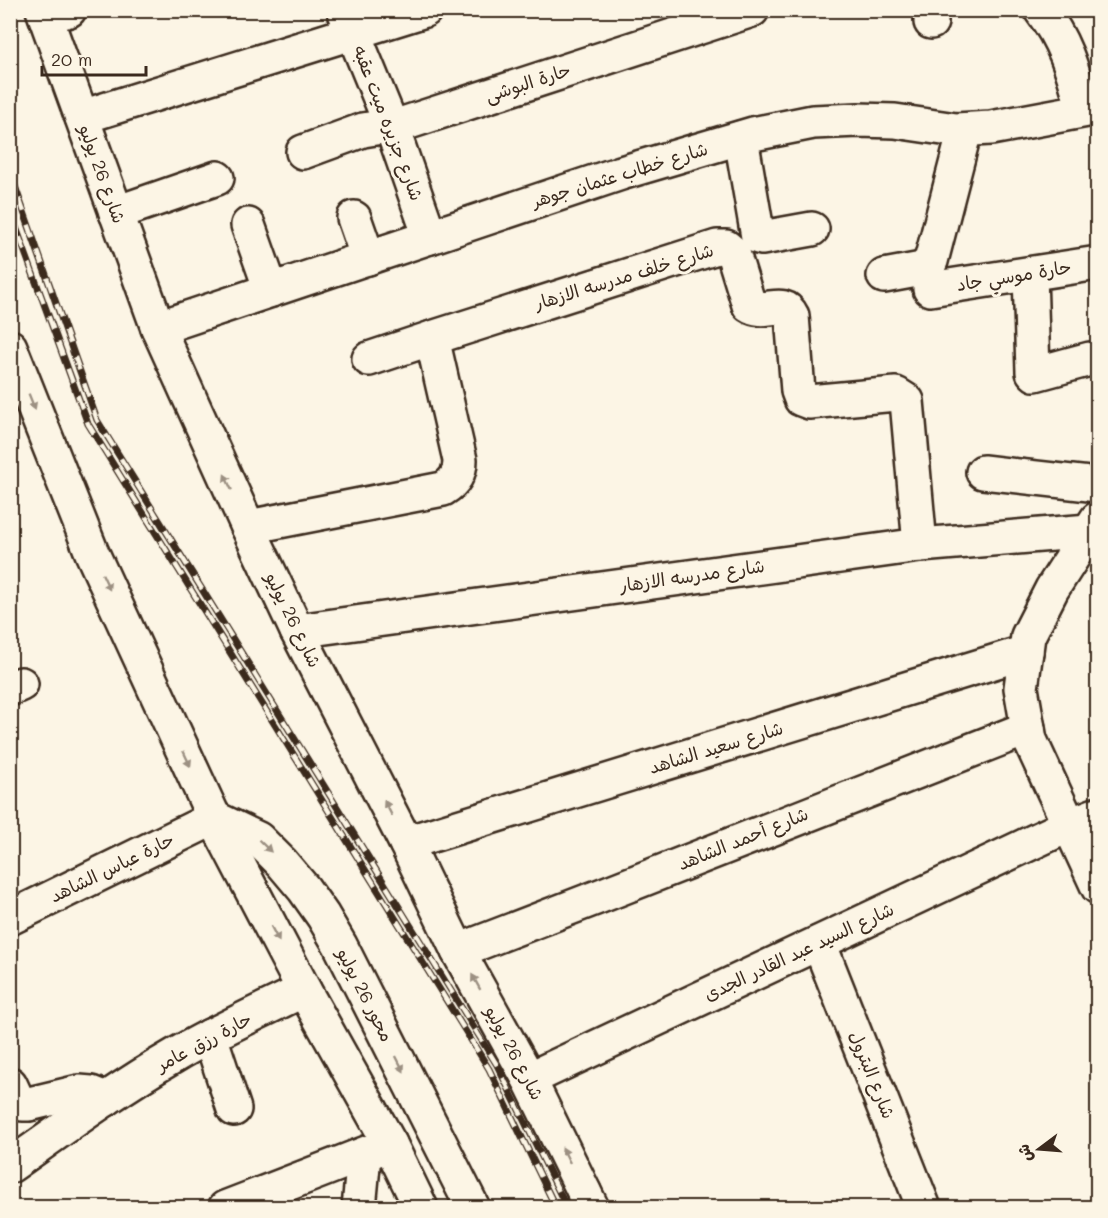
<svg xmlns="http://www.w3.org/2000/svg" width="1108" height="1218" font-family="Mali,'Playpen Sans Arabic',sans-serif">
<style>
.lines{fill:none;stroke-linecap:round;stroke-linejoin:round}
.minor-casing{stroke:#3b2a1e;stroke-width:38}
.major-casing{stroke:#3b2a1e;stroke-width:38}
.highway-casing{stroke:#3b2a1e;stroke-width:38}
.minor{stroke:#fcf5e5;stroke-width:33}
.major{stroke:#fcf5e5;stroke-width:33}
.highway{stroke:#fcf5e5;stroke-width:33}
.rail-casing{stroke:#3b2a1e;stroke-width:7}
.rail{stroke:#fcf5e5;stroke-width:4.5;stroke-dasharray:14;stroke-linecap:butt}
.oneway{fill:#9c9082}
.labels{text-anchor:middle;stroke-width:6;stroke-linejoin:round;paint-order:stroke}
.street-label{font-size:18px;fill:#3b2a1e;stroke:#fcf5e5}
</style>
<rect width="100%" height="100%" fill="#fcf5e5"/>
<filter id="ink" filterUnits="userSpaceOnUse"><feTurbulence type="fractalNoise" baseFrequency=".0167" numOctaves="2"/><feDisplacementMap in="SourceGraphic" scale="12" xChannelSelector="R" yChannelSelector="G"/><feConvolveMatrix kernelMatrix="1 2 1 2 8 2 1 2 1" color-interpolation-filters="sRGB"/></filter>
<g filter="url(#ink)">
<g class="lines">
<defs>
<g id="minor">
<polyline points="344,10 391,125 430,237"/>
<path d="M1041,10c25,33 32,62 43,100"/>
<polyline points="46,17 69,10"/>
<polyline points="931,22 931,10"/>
<polyline points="82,117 425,10"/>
<polyline points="741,138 758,237 762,238 812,229"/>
<polyline points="303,152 363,130 406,123 752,10"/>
<polyline points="116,213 217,178"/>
<polyline points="354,218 368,258"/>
<polyline points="248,225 271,290"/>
<polyline points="1030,274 1033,372 1035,374 1090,359"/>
<polyline points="884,276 922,269 931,261 965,130"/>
<polyline points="930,289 1098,263"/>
<polyline points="158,328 621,173 753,134 813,122 858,120 895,121 956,130 991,128 1098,108"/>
<path d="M369,359l63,-21 285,-91h9l7,6 16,52c16,11 34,-8 43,11l6,75 3,8 8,3 87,-8 11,7 13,144"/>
<polyline points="983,472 1098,485"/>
<polyline points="1097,519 1052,589 1028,636 1021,688 1030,740 1098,887"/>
<path d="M248,527l195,-38c12,-7 17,-15 17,-29l-28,-122"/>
<polyline points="297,631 920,545 1089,531"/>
<polyline points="10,689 21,684"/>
<polyline points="406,843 1026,652"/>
<polyline points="10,918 214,818"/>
<polyline points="819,943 924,1208"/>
<polyline points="458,951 598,897 1028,728"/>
<polyline points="210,1036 234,1109"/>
<polyline points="529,1079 1069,825 1098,814"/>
<polyline points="10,1084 16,1097 23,1104 29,1104 79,1092 91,1093 106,1099"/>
<path d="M10,1166c54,-38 107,-77 164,-110 42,-25 87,-45 130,-66"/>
<polyline points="225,1208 390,1144"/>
<polyline points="359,1208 364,1155"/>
</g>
<g id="major">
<polyline points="43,10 158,328 248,527 297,631 406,843 458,951 529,1079 592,1208"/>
<polyline points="10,347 92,553 214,818 304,990 390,1144 421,1208"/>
</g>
<g id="highway">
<polyline points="214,818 258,839 282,863 304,889 323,916 340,945 473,1208"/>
<polyline points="584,1192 587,1208"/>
</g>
</defs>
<use href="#minor" class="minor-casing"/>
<use href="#major" class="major-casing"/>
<use href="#highway" class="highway-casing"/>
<use href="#minor" class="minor"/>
<use href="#major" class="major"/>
<use href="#highway" class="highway"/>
<defs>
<g id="rail">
<polyline points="10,172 97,420 497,1065 567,1208"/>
<polyline points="10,211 88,424 489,1069 556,1208"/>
</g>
</defs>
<use href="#rail" class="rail-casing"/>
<use href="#rail" class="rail"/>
</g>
<defs><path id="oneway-solid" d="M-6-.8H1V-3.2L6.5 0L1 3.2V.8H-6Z" transform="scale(1.5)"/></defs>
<g class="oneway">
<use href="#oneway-solid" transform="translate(32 402) rotate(68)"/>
<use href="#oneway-solid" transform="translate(228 482) rotate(-115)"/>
<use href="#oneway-solid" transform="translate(106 582) rotate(65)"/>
<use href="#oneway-solid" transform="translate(187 759) rotate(65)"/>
<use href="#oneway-solid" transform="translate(388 808) rotate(-117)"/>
<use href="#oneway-solid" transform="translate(265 846) rotate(44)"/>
<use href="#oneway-solid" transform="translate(275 934) rotate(62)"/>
<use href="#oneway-solid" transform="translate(476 982) rotate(-119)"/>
<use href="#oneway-solid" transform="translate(400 1064) rotate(63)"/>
<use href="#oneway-solid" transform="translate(566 1155) rotate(-116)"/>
</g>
</g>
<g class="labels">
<g class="street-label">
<text transform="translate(528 83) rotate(-18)" y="6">حارة البوشى</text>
<text transform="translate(388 123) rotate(69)" y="6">شارع جزيره ميت عقبه</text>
<text transform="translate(102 174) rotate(70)" y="6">شارع 26 يوليو</text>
<text transform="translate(620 175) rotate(-17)" y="6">شارع خطاب عثمان جوهر</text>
<text transform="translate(1014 276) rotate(-9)" y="6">حارة موسي جاد</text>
<text transform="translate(624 277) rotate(-17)" y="6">شارع خلف مدرسه الازهار</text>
<text transform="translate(692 576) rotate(-8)" y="6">شارع مدرسه الازهار</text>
<text transform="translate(293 620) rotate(64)" y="6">شارع 26 يوليو</text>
<text transform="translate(716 748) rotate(-17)" y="6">شارع سعيد الشاهد</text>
<text transform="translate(743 839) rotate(-22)" y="6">شارع أحمد الشاهد</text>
<text transform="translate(112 868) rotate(-26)" y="6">حارة عباس الشاهد</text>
<text transform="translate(799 952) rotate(-25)" y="6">شارع السيد عبد القادر الجدى</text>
<text transform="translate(365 995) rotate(63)" y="6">محور 26 يوليو</text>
<text transform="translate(204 1042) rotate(-28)" y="6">حارة رزق عامر</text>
<text transform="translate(514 1053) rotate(62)" y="6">شارع 26 يوليو</text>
<text transform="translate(872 1075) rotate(68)" y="6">شارع البترول</text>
</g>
</g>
<rect width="1108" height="1218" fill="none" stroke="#fcf5e5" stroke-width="36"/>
<rect x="18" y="18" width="1072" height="1182" fill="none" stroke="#3b2a1e" stroke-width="2" filter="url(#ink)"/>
<g transform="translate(1039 1149) rotate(254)" stroke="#fcf5e5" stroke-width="4.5" paint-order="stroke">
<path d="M0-4.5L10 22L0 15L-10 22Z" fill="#3b2a1e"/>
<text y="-9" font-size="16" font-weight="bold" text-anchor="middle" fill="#3b2a1e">ش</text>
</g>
<path d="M42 66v9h104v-9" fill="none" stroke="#3b2a1e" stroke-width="3"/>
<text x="51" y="66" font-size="18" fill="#3b2a1e" stroke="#fcf5e5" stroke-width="4.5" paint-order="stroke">20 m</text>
</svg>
